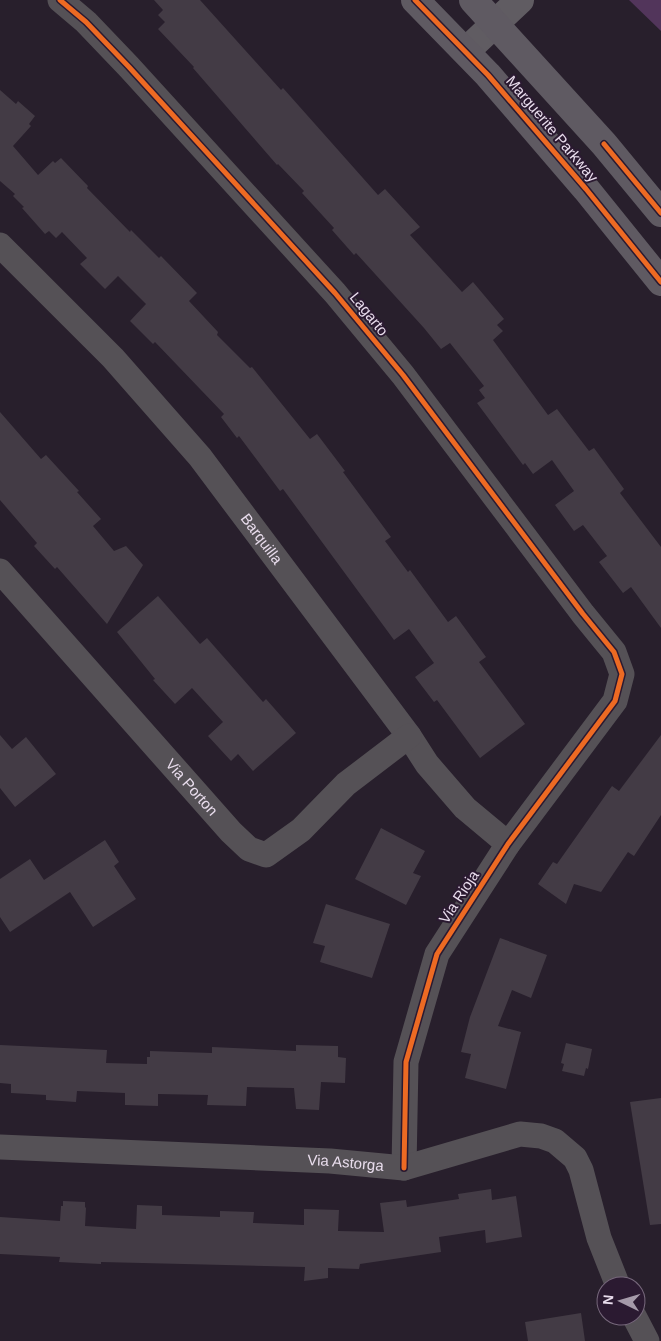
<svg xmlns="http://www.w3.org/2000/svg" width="661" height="1341" font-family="Helvetica,sans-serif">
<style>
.green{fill:#52355b}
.building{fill:#433b45}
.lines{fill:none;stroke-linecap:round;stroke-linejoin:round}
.street{stroke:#555156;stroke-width:25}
.secondary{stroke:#605c62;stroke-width:28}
.primary{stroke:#5f5a62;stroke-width:28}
.cycleway-casing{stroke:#2b1a31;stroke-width:8}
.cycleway{stroke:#ed6a23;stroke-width:5}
.labels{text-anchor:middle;stroke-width:4;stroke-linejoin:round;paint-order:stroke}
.street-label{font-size:15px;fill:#e9dded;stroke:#2b1a31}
</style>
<rect width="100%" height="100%" fill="#281f2c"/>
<polygon class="green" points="629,0 661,0 661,31"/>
<g class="building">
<polygon points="154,0 200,0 281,90 283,88 378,195 385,189 420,227 410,235 462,292 473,282 504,319 497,325 503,331 493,340 548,415 557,409 589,451 594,448 624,489 620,493 661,547 661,628 631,587 623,593 599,562 607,556 583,525 574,531 555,505 574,491 552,460 533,474 525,463 523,465 477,403 485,398 479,390 484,386 450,343 441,349 424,328 356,253 354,255 332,230 334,228 302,193 304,191 278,164 277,165 193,68 194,67 158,29 165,22 158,15 163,10"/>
<polygon points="0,90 16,104 18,101 35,116 29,124 31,126 13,146 38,175 53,161 55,163 61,158 88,186 87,188 130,232 131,230 159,258 161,256 197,293 189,301 218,332 217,335 250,368 252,367 310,439 317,434 345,471 343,472 391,537 385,541 408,572 410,570 448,622 456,616 486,657 479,662 525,724 480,758 437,700 434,702 415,677 434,663 409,629 394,640 283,489 280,491 239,436 237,438 221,417 224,414 155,342 153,344 130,321 146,304 118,276 105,289 80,264 87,258 62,232 56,238 49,231 45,234 22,208 24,207 13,196 15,194 0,181"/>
<polygon points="0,412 41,459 46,455 79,491 77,492 101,519 93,526 114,551 126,546 143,565 107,624 57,567 55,569 34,546 37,543 0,500"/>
<polygon points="158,596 200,644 207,638 263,702 266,699 296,733 253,771 238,754 231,761 208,736 223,722 192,688 175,704 153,680 155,679 117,632"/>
<polygon points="0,735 12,749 26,737 56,774 15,807 0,788"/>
<polygon points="661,735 661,815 634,856 628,852 601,892 574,884 566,904 538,884 553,862 557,864 612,786 619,791"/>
<polygon points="381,828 425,851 413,873 421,876 406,905 355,879"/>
<polygon points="105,840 119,862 114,866 136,899 93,927 70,892 10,932 0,917 0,879 30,859 44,880"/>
<polygon points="326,904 390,924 372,978 320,962 325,946 313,943"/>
<polygon points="500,938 547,955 531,998 512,990 498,1026 521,1032 506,1089 465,1078 471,1054 461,1052 470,1017"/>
<polygon points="566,1043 592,1049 588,1069 586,1068 584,1076 562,1071 564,1064 561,1063"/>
<polygon points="0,1045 107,1050 106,1063 147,1064 147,1057 150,1057 150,1051 212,1053 212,1047 296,1051 296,1045 338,1046 338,1057 346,1058 345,1083 321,1082 319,1110 296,1109 294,1088 247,1087 246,1106 207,1105 208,1095 158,1094 158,1106 125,1105 125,1093 77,1091 76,1102 46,1100 46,1095 11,1093 11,1084 0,1083"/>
<polygon points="661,1098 661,1224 650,1225 630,1102"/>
<polygon points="491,1189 492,1200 516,1196 522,1237 486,1243 485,1230 439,1237 441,1252 360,1264 359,1269 328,1268 328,1278 304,1281 305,1267 101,1262 101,1264 59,1262 60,1257 0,1254 0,1217 60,1221 61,1206 63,1206 63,1201 85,1202 85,1207 86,1208 85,1226 136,1229 137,1205 162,1206 162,1215 220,1217 220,1211 254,1212 253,1223 304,1225 304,1209 339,1210 338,1231 384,1232 380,1203 406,1200 407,1207 459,1199 458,1194"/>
<polygon points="581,1313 585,1341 528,1341 525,1322"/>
</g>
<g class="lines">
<g class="street">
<polyline points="60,0 86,22 129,67 335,293 403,375 583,614 614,652 622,674 615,701 508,844 437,954 406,1062 404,1168"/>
<path id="s1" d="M0,245l113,113 87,99 209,279 18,28 38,44 43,36"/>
<path id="s2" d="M0,571l231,261 18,17 17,6 35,-25 45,-46 63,-48"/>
<path id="s3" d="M0,1147l330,14 74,7 116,-34 21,2 14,5 20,17 6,12 18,68 19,48"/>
<polyline points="634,1316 647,1341"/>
</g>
<polyline class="secondary" points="466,51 520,0"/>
<g class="primary">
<polyline points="415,0 488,75 586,189 661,282"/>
<polyline points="473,0 604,144 661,213"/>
</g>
<defs>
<g id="cycleway">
<polyline points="60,0 86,22 129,67 335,293 403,375 583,614 614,652 622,674 615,701 508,844 437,954 406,1062 404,1168"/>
<polyline points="415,0 488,75 586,189 661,282"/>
<polyline points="604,144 661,213"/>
</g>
</defs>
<use href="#cycleway" class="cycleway-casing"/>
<use href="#cycleway" class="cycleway"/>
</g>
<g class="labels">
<g class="street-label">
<text transform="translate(552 129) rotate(50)" y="5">Marguerite Parkway</text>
<text transform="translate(369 314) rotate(51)" y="5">Lagarto</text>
<text dy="5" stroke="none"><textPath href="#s1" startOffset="394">Barquilla</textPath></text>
<text dy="5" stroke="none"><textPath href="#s2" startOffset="289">Via Porton</textPath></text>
<text transform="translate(459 897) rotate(-57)" y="5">Via Rioja</text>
<text dy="5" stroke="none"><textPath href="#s3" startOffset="346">Via Astorga</textPath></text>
</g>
</g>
<g transform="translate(621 1301) rotate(275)"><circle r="24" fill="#2b1a31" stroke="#77687c"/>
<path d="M0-4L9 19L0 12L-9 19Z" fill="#a59aa9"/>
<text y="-8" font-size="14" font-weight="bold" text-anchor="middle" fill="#e9dded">N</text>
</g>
</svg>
